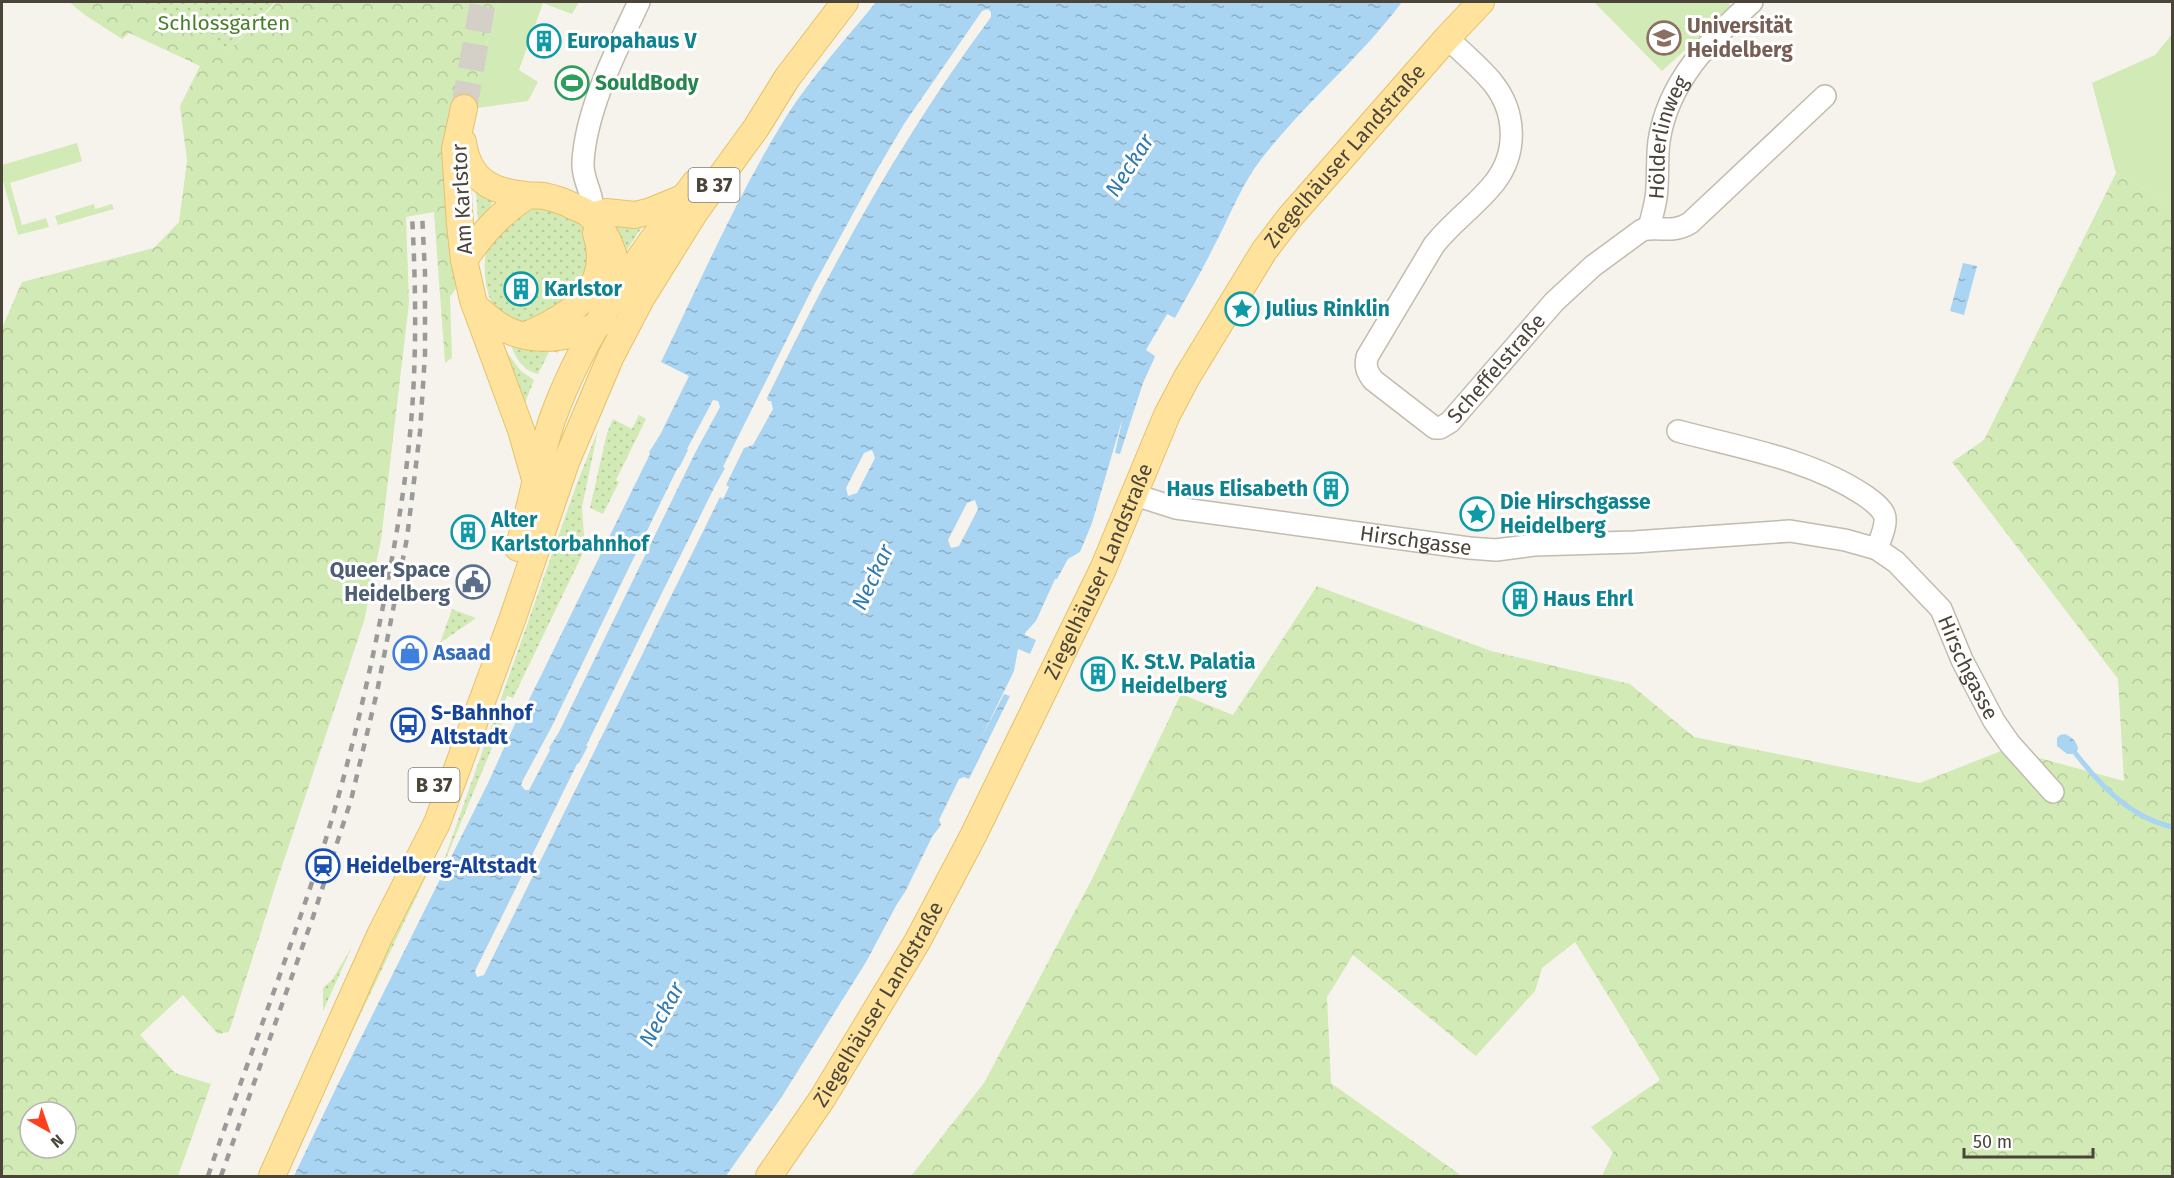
<svg xmlns="http://www.w3.org/2000/svg" width="2174" height="1178" font-family="'Fira Sans',sans-serif">
<style>
.grass{fill:url(#grass-dots)}
.forest{fill:url(#forest-crowns);fill-rule:evenodd}
.garden{fill:#d2eab5}
.water{fill:url(#water-ripples);fill-rule:evenodd}
.lines{fill:none;stroke-linecap:round;stroke-linejoin:round}
.stream{stroke:#a9d4f2;stroke-width:5}
.major-tunnel{stroke:#d4d0c8;stroke-width:26;stroke-dasharray:26 13;stroke-linecap:butt}
.minor-casing{stroke:#c2bbae;stroke-width:24}
.major-casing{stroke:#e6c16a;stroke-width:28}
.minor{stroke:#fff;stroke-width:21}
.major{stroke:#ffe39c;stroke-width:26}
.rail{stroke:#9a9a9a;stroke-width:4.5;stroke-dasharray:8 8;stroke-linecap:butt}
.labels{text-anchor:middle;stroke-width:6;stroke-linejoin:round;paint-order:stroke}
.shield{fill:#fff;stroke:#817c74;stroke-width:1.5}
.shield-label{font-size:20px;font-weight:bold;fill:#4b4439}
.park-label{font-size:21px;fill:#4a7f2a;stroke:#fff}
.education-label{font-size:21px;font-weight:bold;fill:#785e54;stroke:#fff;text-anchor:start}
.culture-label{font-size:21px;font-weight:bold;fill:#0d838f;stroke:#fff;text-anchor:start}
.leisure-label{font-size:21px;font-weight:bold;fill:#27864d;stroke:#fff;text-anchor:start}
.street-label{font-size:21px;fill:#4b4439;stroke:#fff}
.service-label{font-size:21px;font-weight:bold;fill:#4e5e75;stroke:#fff;text-anchor:end}
.shop-label{font-size:21px;font-weight:bold;fill:#366cbe;stroke:#fff;text-anchor:start}
.transit-label{font-size:21px;font-weight:bold;fill:#164399;stroke:#fff;text-anchor:start}
.water-label{font-size:22px;font-style:italic;fill:#2e7ab2;stroke:#fff}
</style>
<defs>
<pattern id="grass-dots" width="8" height="8" patternUnits="userSpaceOnUse" patternTransform="scale(1.5)"><rect width="8" height="8" fill="#d2eab5"/><path d="M2 2h.1M6 6h.1" fill="none" stroke="#b6ca9c" stroke-width="1.8" stroke-linecap="round"/></pattern>
<pattern id="forest-crowns" width="20" height="18" patternUnits="userSpaceOnUse" patternTransform="scale(1.5)"><rect width="20" height="18" fill="#d2eab5"/><path d="M2 6a3 3 0 1 1 6 0M12 15a3 3 0 1 1 6 0" fill="none" stroke="#b6ca9c"/></pattern>
<pattern id="water-ripples" width="26" height="14" patternUnits="userSpaceOnUse" patternTransform="scale(1.5)"><rect width="26" height="14" fill="#a9d4f2"/><path d="M2 4q2-2 4 0t4 0M15 11q2-2 4 0t4 0" fill="none" stroke="#8caec5"/></pattern>
</defs>
<rect width="100%" height="100%" fill="#f6f3ec"/>
<g class="grass">
<polygon points="142,2 275,2 229,50"/>
<polygon points="476,189 494,199 482,223 478,222"/>
<path d="M535,205c20,7 50,12 55,38 2,11 -4,34 -6,46l-60,37c-7,-4 -18,-7 -25,-13 -15,-12 -19,-59 -8,-74 6,-9 34,-26 44,-34z"/>
<polygon points="610,220 644,224 627,250 625,251"/>
<path d="M510,342l48,7 1,2 -1,2 -8,-3 -12,24c-15,-3 -24,-18 -28,-32z"/>
<polygon points="505,350 521,371 534,380 523,408"/>
<polygon points="639,415 646,419 616,480 619,482 603,514 590,508 607,433 613,419 632,429"/>
<polygon points="598,430 582,507 585,549 513,698 507,696 501,711 506,714 437,880 576,486"/>
<polygon points="567,494 477,752 440,847 346,1045 287,1176 284,1176 324,1086 429,865"/>
<polygon points="452,609 476,618 440,643"/>
<polygon points="352,947 323,1011 323,988 332,980"/>
</g>
<g class="forest">
<path d="M69,2h73l87,48 48,-48h221l-28,107 -10,174 -10,14 2,61 -7,5 -11,-151 -28,5 3,86 -28,237 -17,81 -87,260 -48,151 -11,2 -35,-39 -43,40 35,38 36,11 -33,92h-176v-848l20,-46 132,-34 25,-26 8,-61 -7,-55 20,-40 -71,-33 -7,6 -37,-24zM30,1112h36v36h-36z"/>
<polygon points="2116,173 2172,205 2172,1176 1602,1176 1613,1152 1591,1127 1660,1080 1575,942 1542,968 1535,991 1476,1056 1353,955 1327,997 1331,1083 1462,1176 911,1176 984,1083 1092,879 1181,694 1233,715 1317,586 1491,651 1630,684 1694,737 1920,783 2006,749 2124,781 2118,679 1952,462 1984,440"/>
</g>
<g class="garden">
<polygon points="498,2 579,2 572,14 543,3 519,70 538,82 528,101 470,109"/>
<polygon points="1594,2 1728,2 1732,7 1662,71"/>
<polygon points="2172,34 2172,205 2116,173 2092,83 2155,55"/>
<polygon points="77,143 82,161 10,183 22,225 46,218 49,227 18,235 2,177 2,165"/>
<polygon points="94,204 95,209 112,204 114,209 58,225 55,216"/>
</g>
<g class="water">
<path d="M876,2h526c-42,56 -97,101 -140,156 -21,27 -32,58 -48,88 -12,25 -26,48 -39,72l-8,-4 -21,36 9,6 -1,3 -11,24 -23,71 -5,-1 8,-36 -31,106 -12,29 -12,7 -11,20h-2l-19,42 -11,12v2l11,5 -6,14 -12,-5 -4,22 -34,69 24,-46 6,2 -41,83 -5,-2 -5,2 -20,41 2,5 -9,12 -27,55 -8,12 -31,58 -85,136 -55,78h-432l43,-90 151,-303 32,-70 2,1 128,-260 -1,-2 11,-17 29,-59 -28,-14c40,-82 77,-168 125,-245 26,-41 60,-78 90,-115zM988,9l3,3v5c-90,121 -158,246 -224,381l1,3h3l2,8 -20,36 -9,3 -18,37 3,2 -6,12 -3,-2 -236,478 -7,2 -2,-6 102,-207 2,-1 9,-17h-2l129,-260 10,-18 -2,-1 92,-184 63,-115 26,-44 78,-113zM713,400l5,1 2,6 -25,46 -136,279 -10,16 1,2 -21,40h-4l-4,-5 2,-5 28,-52 127,-261 1,1 9,-18 -1,-1zM872,450l3,8 -18,35 -9,3 -2,-8 18,-35zM975,500l3,9 -19,37 -8,2 -3,-8 19,-37z"/>
<polygon points="1963,263 1977,266 1964,315 1950,311"/>
<path d="M2065,734c7,3 11,7 13,14l-2,6h-9l-10,-8v-8l3,-3z"/>
</g>
<g class="lines">
<path class="stream" d="M2076,754c26,33 54,63 96,73"/>
<polyline class="major-tunnel" points="464,108 483,2"/>
<defs>
<g id="minor">
<path id="s1" d="M1447,38c15,14 33,29 46,45 23,29 25,69 2,99 -18,23 -43,40 -61,63l-67,112c-2,10 0,15 6,23l62,48h5l10,-6 104,-120 39,-36 49,-36c18,-4 30,4 48,-7l135,-127"/>
<path d="M591,216c0,-6 2,-13 0,-19 -3,-12 -9,-22 -8,-35 3,-53 34,-113 56,-160"/>
<path id="s2" d="M1649,228c3,-13 8,-27 8,-41 1,-15 0,-31 2,-46 9,-60 51,-101 93,-139"/>
<path d="M1678,431c63,17 132,28 186,64 7,5 16,11 20,19 4,10 -4,25 -7,35"/>
<path id="s3" d="M1135,495l41,13 293,40 27,2 38,-5 100,-3 156,-11 55,9 32,9 19,13 45,47 21,51 32,61 16,23 43,48"/>
</g>
<g id="major">
<polyline points="464,108 455,149 460,224 464,260 473,300 521,430 535,479"/>
<path d="M463,142c5,37 28,50 63,53 6,1 12,0 18,1 11,2 21,6 31,11 5,2 12,5 16,9 19,18 28,54 32,79"/>
<polyline points="591,216 606,212 635,215 651,211 685,197"/>
<path d="M464,260c18,-26 36,-47 63,-64"/>
<path d="M477,308c9,8 19,17 30,22 31,14 68,8 96,-8"/>
<path d="M531,333c43,-19 82,-47 65,-100"/>
<path d="M518,548c14,-42 20,-86 34,-128 31,-87 87,-164 143,-237"/>
<polyline points="272,1176 380,935 437,823 512,620 566,462 611,356 642,297 695,212 756,128 787,78 845,2"/>
<path id="s4" d="M769,1176l53,-77 95,-157 56,-106 130,-267 64,-154 20,-38 77,-126 26,-34 157,-179 34,-36"/>
</g>
</defs>
<use href="#minor" class="minor-casing"/>
<use href="#major" class="major-casing"/>
<use href="#minor" class="minor"/>
<use href="#major" class="major"/>
<g class="rail">
<path d="M208,1176c35,-103 75,-205 109,-309 29,-89 50,-179 68,-271 10,-53 20,-107 25,-162 7,-73 6,-146 2,-219"/>
<polyline points="221,1176 313,917 351,800 377,692 407,538 420,432 425,354 425,273 422,213"/>
</g>
</g>
<defs>
<symbol id="university-ring" viewBox="-11 -11 22 22"><circle r="9.5" fill="#fff" stroke="#8d6e63" stroke-width="1.5"/><path d="M0-5L7-2L0 1L-7-2ZM-4 1L0 2.5L4 1V4Q0 6-4 4Z" fill="#8d6e63"/></symbol>
<symbol id="building-ring" viewBox="-11 -11 22 22"><circle r="9.5" fill="#fff" stroke="#0f9aa8" stroke-width="1.5"/><path d="M-4-6H4V6H1V3H-1V6H-4ZM-2.5-4.3h1.7v1.8h-1.7ZM.8-4.3h1.7v1.8H.8ZM-2.5-1h1.7V.8h-1.7ZM.8-1h1.7V.8H.8Z" fill="#0f9aa8"/></symbol>
<symbol id="stadium-ring" viewBox="-11 -11 22 22"><circle r="9.5" fill="#fff" stroke="#2e9e5b" stroke-width="1.5"/><path d="M0-5a6.5 5 0 1 0 0 10a6.5 5 0 1 0 0-10ZM-3.5-1.8h7v3.6h-7Z" fill="#2e9e5b"/></symbol>
<symbol id="sight-ring" viewBox="-11 -11 22 22"><circle r="9.5" fill="#fff" stroke="#0f9aa8" stroke-width="1.5"/><path d="M0-6L1.8-2.2L6-1.7L2.9 1.2L3.7 5.4L0 3.3L-3.7 5.4L-2.9 1.2L-6-1.7L-1.8-2.2Z" fill="#0f9aa8"/></symbol>
<symbol id="civic-ring" viewBox="-11 -11 22 22"><circle r="9.5" fill="#fff" stroke="#5c6f8a" stroke-width="1.5"/><path d="M-.6-6.5H3V-4.5H.6V-3L4-1V1h2V6H-6V1h2V-1L-.6-3ZM-1.2 2.5V6h2.4V2.5Z" fill="#5c6f8a"/></symbol>
<symbol id="shop-ring" viewBox="-11 -11 22 22"><circle r="9.5" fill="#fff" stroke="#3f7fe0" stroke-width="1.5"/><path d="M-5-2.5h2.3a2.7 3.5 0 0 1 5.4 0H5L5.5 6h-11ZM-1.5-2.5h3a1.5 2.3 0 0 0-3 0Z" fill="#3f7fe0"/></symbol>
<symbol id="bus-ring" viewBox="-11 -11 22 22"><circle r="9.5" fill="#fff" stroke="#1a4fb4" stroke-width="1.5"/><path d="M-5-6H5V4H4V6H2V4H-2V6H-4V4H-5ZM-3.5-4V0h7V-4ZM-3.5 1.2v1.5H-2V1.2ZM2 1.2v1.5H3.5V1.2Z" fill="#1a4fb4"/></symbol>
<symbol id="station-ring" viewBox="-11 -11 22 22"><circle r="9.5" fill="#fff" stroke="#1a4fb4" stroke-width="1.5"/><path d="M-3-6H3Q5-6 5-4V2Q5 4 3 4L4.5 6H3L1.5 4h-3L-3 6H-4.5L-3 4Q-5 4-5 2V-4Q-5-6-3-6ZM-3.5-4v3h7v-3ZM-3.5 1v1.5H-2V1ZM2 1v1.5H3.5V1Z" fill="#1a4fb4"/></symbol>
</defs>
<g fill-rule="evenodd">
<use href="#university-ring" x="1645" y="19" width="38" height="38"/>
<use href="#building-ring" x="525" y="22" width="38" height="38"/>
<use href="#stadium-ring" x="553" y="64" width="38" height="38"/>
<use href="#building-ring" x="502" y="270" width="38" height="38"/>
<use href="#sight-ring" x="1223" y="290" width="38" height="38"/>
<use href="#building-ring" x="1312" y="470" width="38" height="38"/>
<use href="#sight-ring" x="1458" y="495" width="38" height="38"/>
<use href="#building-ring" x="449" y="513" width="38" height="38"/>
<use href="#civic-ring" x="454" y="563" width="38" height="38"/>
<use href="#building-ring" x="1501" y="580" width="38" height="38"/>
<use href="#shop-ring" x="391" y="634" width="38" height="38"/>
<use href="#building-ring" x="1079" y="655" width="38" height="38"/>
<use href="#bus-ring" x="389" y="706" width="38" height="38"/>
<use href="#station-ring" x="304" y="847" width="38" height="38"/>
</g>
<g class="labels">
<g class="shield">
<rect x="688.5" y="168" width="51" height="34" rx="4.5"/>
<rect x="408.5" y="768" width="51" height="34" rx="4.5"/>
</g>
<g class="shield-label">
<text x="714" y="192">B 37</text>
<text x="434" y="792">B 37</text>
</g>
<g class="park-label">
<text x="224" y="30">Schlossgarten</text>
</g>
<g class="education-label">
<text x="1687" y="33">Universität<tspan x="1687" dy="24">Heidelberg</tspan></text>
</g>
<g class="culture-label">
<text x="567" y="48">Europahaus V</text>
<text x="544" y="296">Karlstor</text>
<text x="1265" y="316">Julius Rinklin</text>
<text x="1308" y="496" text-anchor="end">Haus Elisabeth</text>
<text x="1500" y="509">Die Hirschgasse<tspan x="1500" dy="24">Heidelberg</tspan></text>
<text x="491" y="527">Alter<tspan x="491" dy="24">Karlstorbahnhof</tspan></text>
<text x="1543" y="606">Haus Ehrl</text>
<text x="1121" y="669">K. St.V. Palatia<tspan x="1121" dy="24">Heidelberg</tspan></text>
</g>
<g class="leisure-label">
<text x="595" y="90">SouldBody</text>
</g>
<g class="street-label">
<text dy="7" stroke="none"><textPath href="#s2" startOffset="93">Hölderlinweg</textPath></text>
<text dy="7" stroke="none"><textPath href="#s4" startOffset="1176">Ziegelhäuser Landstraße</textPath></text>
<text transform="translate(462 199) rotate(-93)" y="7">Am Karlstor</text>
<text dy="7" stroke="none"><textPath href="#s1" startOffset="580">Scheffelstraße</textPath></text>
<text dy="7" stroke="none"><textPath href="#s3" startOffset="285">Hirschgasse</textPath></text>
<text dy="7" stroke="none"><textPath href="#s4" startOffset="690">Ziegelhäuser Landstraße</textPath></text>
<text dy="7" stroke="none"><textPath href="#s3" startOffset="902">Hirschgasse</textPath></text>
<text dy="7" stroke="none"><textPath href="#s4" startOffset="204">Ziegelhäuser Landstraße</textPath></text>
</g>
<g class="service-label">
<text x="450" y="577">Queer Space<tspan x="450" dy="24">Heidelberg</tspan></text>
</g>
<g class="shop-label">
<text x="433" y="660">Asaad</text>
</g>
<g class="transit-label">
<text x="431" y="720">S-Bahnhof<tspan x="431" dy="24">Altstadt</tspan></text>
<text x="346" y="873">Heidelberg-Altstadt</text>
</g>
<g class="water-label">
<text transform="translate(1129 165) rotate(-57)" y="8">Neckar</text>
<text transform="translate(872 577) rotate(-65)" y="8">Neckar</text>
<text transform="translate(661 1014) rotate(-61)" y="8">Neckar</text>
</g>
</g>
<rect width="2174" height="1178" fill="none" stroke="#4b4439" stroke-width="6"/>
<g transform="translate(48 1130) rotate(140)"><circle r="28" fill="#ffffff" stroke="#b7b4b0" stroke-width="1.5"/>
<path d="M0-4.5L10 22L0 15L-10 22Z" fill="#fc3f1d"/>
<text y="-9" font-size="16" font-weight="bold" text-anchor="middle" fill="#4b4439">N</text>
</g>
<path d="M1964 1148v9h129v-9" fill="none" stroke="#4b4439" stroke-width="3"/>
<text x="1973" y="1148" font-size="18" fill="#4b4439" stroke="#ffffff" stroke-width="4.5" paint-order="stroke">50 m</text>
</svg>
